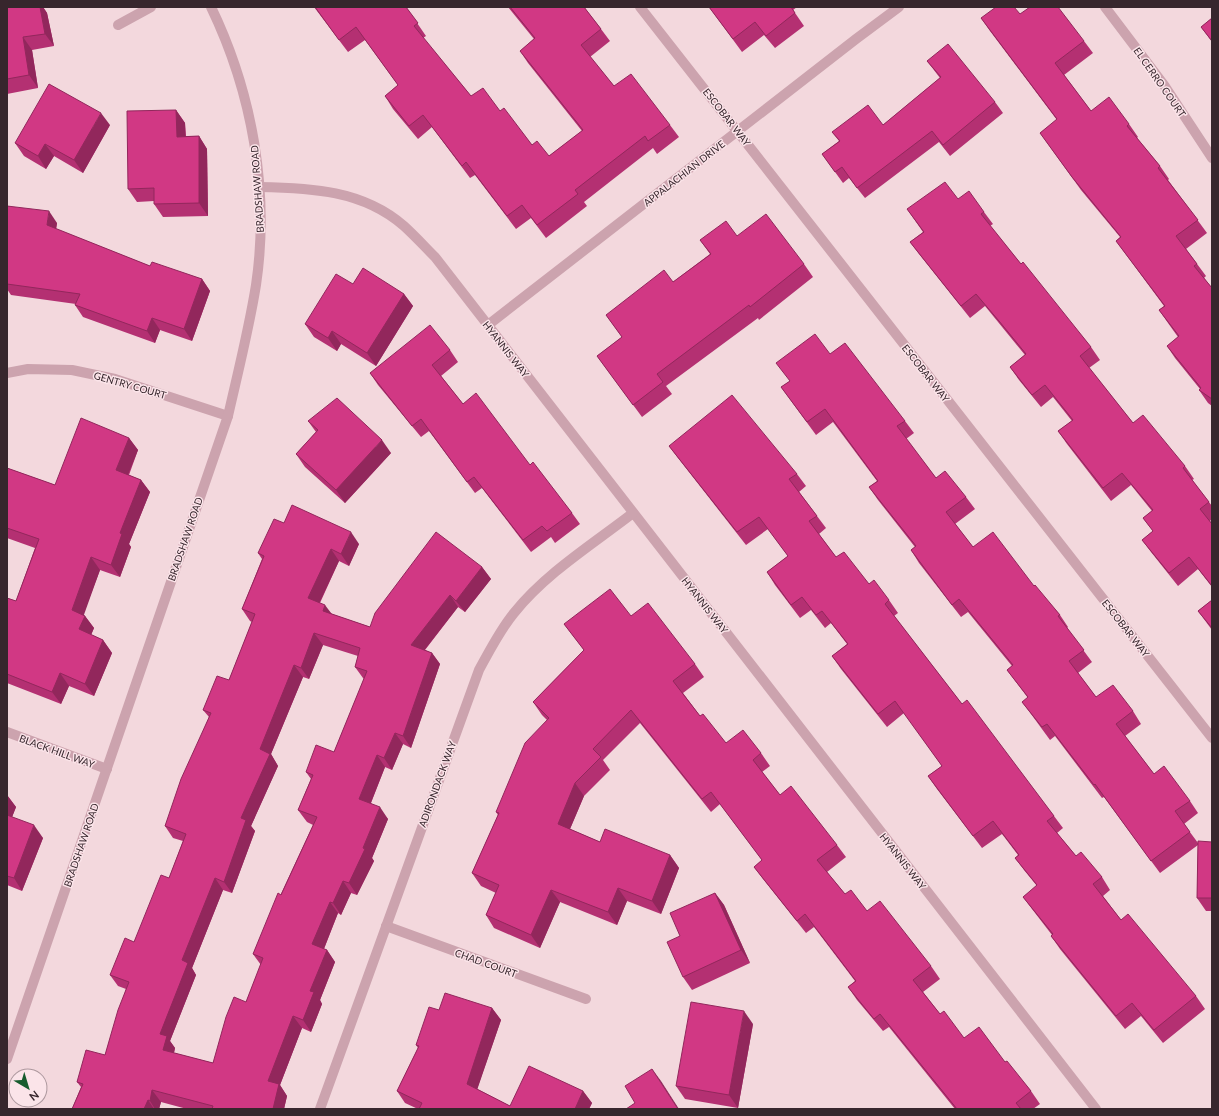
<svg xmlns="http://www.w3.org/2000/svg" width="1219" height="1116" font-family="Lato,sans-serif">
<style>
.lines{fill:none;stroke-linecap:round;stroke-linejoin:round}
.minor{stroke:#cca3ae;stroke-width:10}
.tertiary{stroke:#cca3ae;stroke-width:10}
.wall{fill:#b43072;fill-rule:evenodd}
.shaded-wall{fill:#92275c}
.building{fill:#d13884;stroke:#92275c;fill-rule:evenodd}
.labels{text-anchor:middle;stroke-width:3;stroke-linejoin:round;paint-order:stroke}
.street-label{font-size:10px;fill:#37262d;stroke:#fbe4e9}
</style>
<rect width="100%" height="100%" fill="#f3d8dd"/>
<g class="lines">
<g class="minor">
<polyline points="640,7 1212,738"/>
<polyline points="1105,7 1164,85 1212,158"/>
<polyline points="118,25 151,7"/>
<path d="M259,187c52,1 104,3 145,39 11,10 21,21 31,31l661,852"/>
<polyline points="488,325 856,39 899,7"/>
<polyline points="7,373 28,369 72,370 115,379 228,416"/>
<polyline points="7,732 107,769"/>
<polyline points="386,926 586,999"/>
<path d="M320,1109l159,-439c11,-20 21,-40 35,-57 32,-40 79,-69 119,-100"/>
</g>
<path class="tertiary" d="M7,1059l221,-643c10,-44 21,-87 28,-131 14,-94 -4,-193 -45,-278"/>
</g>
<g class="wall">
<polygon points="7,7 43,7 47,13 54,46 32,50 38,88 7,94"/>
<polygon points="314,7 406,7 426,36 423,38 471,96 500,111 532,145 549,156 582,131 528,63 520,51 534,39 508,7 584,7 601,29 610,41 590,57 614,86 670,125 679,137 657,154 653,148 584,202 587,206 546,238 531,218 516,229 475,175 470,178 432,127 418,139 393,109 385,96 398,85 365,40 348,52"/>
<polygon points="709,7 797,7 793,10 804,26 775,48 764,35 742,52"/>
<polygon points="1020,14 1084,41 1093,53 1064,75 1091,111 1129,124 1138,137 1137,138 1160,166 1169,179 1168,180 1207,233 1186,249 1206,276 1204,278 1212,288 1212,406 1208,403 1199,390 1200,389 1175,358 1167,346 1178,337 1168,323 1159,310 1164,306 1116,241 1120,237 1081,190 1040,133 1057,120 990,31 981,18"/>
<polygon points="1212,18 1212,42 1201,27"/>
<polygon points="927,61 995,102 1003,113 950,156 939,142 865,198 849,178 843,183 822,154 839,141 832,132 883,125 940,78"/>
<polygon points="176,110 185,123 186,136 199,136 207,149 208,216 163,217 154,204 154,201 137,202 128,189"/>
<polygon points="110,125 83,173 54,156 46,169 24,156 15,143"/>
<polygon points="958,199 984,212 993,224 990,226 1021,264 1091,347 1100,360 1089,368 1133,423 1185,466 1194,479 1192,480 1212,506 1212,519 1210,521 1212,524 1212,587 1198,569 1178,586 1151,552 1142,540 1153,531 1143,518 1152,511 1131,485 1111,501 1067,444 1058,431 1072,421 1053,397 1041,407 1019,380 1010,367 1025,355 985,306 970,318 919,254 910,242 923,232 907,209"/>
<polygon points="7,206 57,223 56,229 150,266 202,279 210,291 192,341 160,330 155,343 83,317 75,305 76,304 11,295 7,289"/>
<polygon points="737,236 804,264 813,277 759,320 758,318 666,386 672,394 642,417 597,356 622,337 606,315 673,282 710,254 700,240"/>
<polygon points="353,284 404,294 413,306 376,366 341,344 337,351 314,337 305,324"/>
<polygon points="450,350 458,362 441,376 463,404 530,465 572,513 580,524 555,543 551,537 531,552 482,488 475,493 429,431 421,437 378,385 370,373"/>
<polygon points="830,354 905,421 914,433 906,439 936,478 966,497 975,509 955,524 973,547 1034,586 1060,615 1068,627 1067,628 1092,662 1078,673 1096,697 1133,711 1141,724 1125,736 1154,774 1190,801 1198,813 1184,824 1198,843 1212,842 1212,911 1206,911 1197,898 1198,845 1160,873 1104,797 1102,798 1055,736 1050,740 1031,714 1022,702 1028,698 1007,670 1012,666 968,612 961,617 919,563 911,550 915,547 878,500 869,487 877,481 833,422 816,435 781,387"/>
<polygon points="308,421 391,453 345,503 305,467 296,454 316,432"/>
<polygon points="129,438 138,450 129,475 141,480 150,492 129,544 131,547 120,577 100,570 83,615 85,616 94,628 91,635 103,640 112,653 94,696 69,686 61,704 7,683 7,598 16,601 35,548 7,538 7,468 55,485"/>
<polygon points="669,446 797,474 806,486 799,492 826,528 819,534 836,557 869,584 889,600 898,613 894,616 962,704 1054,816 1063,828 1057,833 1076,856 1102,877 1110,890 1103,896 1121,920 1196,996 1205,1009 1163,1043 1141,1016 1125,1029 1060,949 1051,936 1052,935 1032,909 1023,897 1037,886 1024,870 1015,858 1018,855 1002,834 982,848 937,789 928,776 942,766 904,713 887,727 841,669 832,656 847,644 831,623 825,628 811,610 800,618 775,585 767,572 788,556 768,529 746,545 678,458"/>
<path d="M284,523l75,21 -10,22 -10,-5 -19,42 12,11 38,13 112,-60 9,12 -26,33 -7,-5 -33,43 7,3 8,11 -29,84 -8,-4 -11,26 -7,-3 -14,36 17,16 -16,39 2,3 -17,34 -6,-2 -10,22 -3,-2 -14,36 3,1 8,12 -15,38 2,4 -11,28 -9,-4 -22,57 7,11 -3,13h-97l-26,-7 -2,7h-87l9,-22 -4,-5 28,-27 21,-66 -8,-3 -8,-11 24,-33 35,-64 14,-37 -10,-3 -8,-12 44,-109 -6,-7 26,-30 23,-58 -2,-1 -8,-12 20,-50 -4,-6zM323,645l35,11 -3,11 8,11 1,1 -30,73 -28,20 5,7 -13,31 9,12 6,3 -60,129 8,11 -15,37 -33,61 -39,-10 1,-5 -5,-7 26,-66 -4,-7 31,-78 9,3 23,-62 -4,-5 27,-60 -7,-12 32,-77 6,2z"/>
<polygon points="1212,600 1212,630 1198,611"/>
<polygon points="631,616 695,664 704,677 683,693 700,716 726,743 761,753 770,766 762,772 780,795 837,845 846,857 827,872 845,894 867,911 931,966 940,979 923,992 940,1014 964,1038 1005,1062 1031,1091 1040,1104 1033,1109 955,1109 889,1027 883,1031 857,1000 848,987 855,981 814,927 806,933 763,879 754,867 762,860 720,804 711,812 640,723 603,760 610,770 584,796 570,829 600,842 670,855 679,868 661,914 627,901 617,925 560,902 540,948 494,928 486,915 496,893 481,886 472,873 498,815 496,812 547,720 542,715 533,702 584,650 564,624"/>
<polygon points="7,795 16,807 12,817 43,838 22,891 7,885"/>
<polygon points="715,893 724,905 750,963 692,990 683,977 680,936"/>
<polygon points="492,1008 501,1020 477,1089 510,1106 583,1091 592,1103 589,1109 418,1109 405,1103 397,1091 418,1048 416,1045 439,1010"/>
<polygon points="753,1024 738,1108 685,1099 676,1086"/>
</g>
<g class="shaded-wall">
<polygon points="40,7 43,7 47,13 54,46 45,34"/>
<polygon points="23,37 32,50 38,88 29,75"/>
<polygon points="176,110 185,123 186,149 177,137"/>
<polygon points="101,113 110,125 83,173 74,160"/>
<polygon points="199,136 207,149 208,216 199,203"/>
<polygon points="45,144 54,156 46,169 38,156"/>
<polygon points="49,211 57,223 55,236 47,225"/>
<polygon points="202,279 210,291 192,341 184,329"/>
<polygon points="404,294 413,306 376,366 367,353"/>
<polygon points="152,318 160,330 155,343 147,331"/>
<polygon points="332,331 341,344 337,351 328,338"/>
<polygon points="129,438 138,450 125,482 116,470"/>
<polygon points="382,440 391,453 345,503 336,490"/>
<polygon points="141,480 150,492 129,544 131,547 120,577 111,565 120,533"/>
<polygon points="351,532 359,544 349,566 341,554"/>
<polygon points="331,549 339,561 316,610 308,598"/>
<polygon points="91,557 100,570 81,623 72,610"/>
<polygon points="482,567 491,579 465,612 456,601"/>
<polygon points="450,595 458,607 419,657 411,645"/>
<polygon points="325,605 334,617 323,611"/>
<polygon points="85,616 94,628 88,642 79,629"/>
<polygon points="314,633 323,645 309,679 301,668"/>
<polygon points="103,640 112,653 94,696 85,684"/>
<polygon points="432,653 440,664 411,748 403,736"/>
<polygon points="294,665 303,677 271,754 278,766 251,826 255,831 232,893 224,882 260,749"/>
<polygon points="60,673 69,686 61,704 52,692"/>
<polygon points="395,733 403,744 392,770 384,758"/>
<polygon points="377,755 385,767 368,810 359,799"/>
<polygon points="575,783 584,796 567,836 558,824"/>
<polygon points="7,795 16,807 9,825 7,823"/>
<polygon points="380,807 388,819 372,858 374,861 357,895 349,883"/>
<polygon points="34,825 43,838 22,891 14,878"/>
<polygon points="670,855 679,868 661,914 652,901"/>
<polygon points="215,878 223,890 192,968 196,975 170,1041 175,1048 172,1061 163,1050 160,1034 182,960"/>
<polygon points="343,881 351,893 341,915 333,903"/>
<polygon points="618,888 627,901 617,925 608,912"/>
<polygon points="551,890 560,902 540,948 531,935"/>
<polygon points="715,893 724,905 750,963 741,950"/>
<polygon points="330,902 338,913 321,956 312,944"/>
<polygon points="327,950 335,962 320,1000 322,1004 311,1032 303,1020 310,991"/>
<polygon points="492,1008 501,1020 475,1096 467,1084"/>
<polygon points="744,1011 753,1024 738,1108 729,1095"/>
<polygon points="293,1016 302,1028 280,1085 287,1096 284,1109 273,1109 268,1081"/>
<polygon points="652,1069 661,1081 679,1109 678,1109"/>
<polygon points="152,1090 161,1102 159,1109 155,1109 150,1101"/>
<polygon points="583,1091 592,1103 589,1109 575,1109"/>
<polygon points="148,1100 154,1109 144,1109"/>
</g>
<g class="building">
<polygon points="7,7 40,7 45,34 23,37 29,75 7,79"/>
<polygon points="315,7 406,7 418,23 414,26 471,96 483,88 500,111 504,108 532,145 537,141 549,156 583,130 520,51 535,38 510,7 584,7 601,29 581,45 614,86 631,74 670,125 648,141 645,136 575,190 578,194 537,225 522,205 507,216 466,162 462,166 423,115 409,126 385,96 398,85 356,27 339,40"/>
<polygon points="709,7 791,7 795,13 766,36 755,22 733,39"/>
<polygon points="996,7 1014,7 1020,14 1030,7 1058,7 1084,41 1055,63 1091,111 1109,97 1129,124 1127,126 1160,166 1158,168 1198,220 1176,236 1197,264 1194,266 1212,288 1212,399 1199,390 1201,388 1167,346 1179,336 1159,310 1165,306 1116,241 1121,237 1072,177 1040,133 1057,119 981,18"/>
<polygon points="1212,18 1212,41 1201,27"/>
<polygon points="948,44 995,102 943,145 932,131 857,188 842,167 835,172 822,154 840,141 832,132 868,105 883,125 941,77 927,61"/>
<polygon points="49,84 101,113 74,160 45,144 38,156 15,143"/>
<polygon points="176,110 177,137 199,136 199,203 154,204 154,188 128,189 127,111"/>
<polygon points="945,182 958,199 969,191 984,212 981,214 1021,264 1023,262 1091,347 1080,356 1133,423 1143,415 1185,466 1183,468 1209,502 1200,509 1212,524 1212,586 1189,557 1169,573 1142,540 1153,531 1143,518 1153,510 1122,473 1103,488 1058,431 1073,420 1045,385 1032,395 1010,367 1026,354 999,321 976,294 961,306 910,242 924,232 907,209"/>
<polygon points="7,206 49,211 47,225 150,266 152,262 202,279 184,329 152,318 147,331 75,305 80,294 7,284"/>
<polygon points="766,214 804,264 750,307 749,305 657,374 663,382 633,405 597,356 622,337 606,315 664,270 673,282 711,254 700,240 726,221 737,236"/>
<polygon points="363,268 404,294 367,353 332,331 328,338 305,324 336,274 353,284"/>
<polygon points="430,325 450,350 432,365 463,404 476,393 530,465 533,462 572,513 547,531 542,526 523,540 474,477 467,482 421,419 412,426 370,373"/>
<polygon points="815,334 830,354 845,343 905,421 897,426 936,478 945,471 966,497 946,512 973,547 993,532 1034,586 1035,585 1060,615 1058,616 1084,650 1069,661 1096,697 1113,685 1133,711 1116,724 1154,774 1164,766 1190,801 1175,811 1190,832 1151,861 1095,784 1094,785 1047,724 1042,727 1022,702 1028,697 1007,670 1013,665 959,599 952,605 911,550 916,546 869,487 878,481 825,409 807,422 781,387 790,381 776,363"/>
<polygon points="732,395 797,474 789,479 817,516 809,521 836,557 844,552 869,584 874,580 889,600 885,604 962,704 967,700 1054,816 1047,821 1076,856 1081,852 1102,877 1093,884 1121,920 1128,914 1196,996 1154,1030 1132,1003 1116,1016 1051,936 1053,934 1023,897 1037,885 1015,858 1019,855 993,821 973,836 928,776 942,766 895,701 878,714 832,656 848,644 822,611 816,615 802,597 791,605 767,572 788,556 759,517 737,532 669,446"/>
<polygon points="337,398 382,440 336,490 296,454 318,430 308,421"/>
<polygon points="81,418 129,438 116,470 141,480 120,533 122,534 111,565 91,557 72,610 85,616 79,629 103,640 85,684 60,673 52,692 7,674 7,598 16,601 39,539 7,528 7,468 55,485"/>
<path d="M292,505l59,27 -10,22 -10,-5 -23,49 17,7 -2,6 47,16 5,-14 61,-81 46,35 -26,34 -6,-6 -39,50 21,8 -29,83 -8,-3 -11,25 -7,-3 -18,44 21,8 -17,41 2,1 -16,34 -6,-2 -10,22 -3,-1 -18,42 15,6 -17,41 4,1 -11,28 -10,-4 -25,65 11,3 -6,25h-61l1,-3 -61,-16 -2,11 -2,-1 -4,9h-72l11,-25 -6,-2 9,-32 19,5 13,-45 11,-28 -19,-7 15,-37 9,4 27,-67 8,3 17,-44 -21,-8 16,-47 30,-66 -8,-3 14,-34 12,4 26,-66 -13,-5 22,-53 -6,-3 16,-34 10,4zM314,633l46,15 -5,19 12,4 -33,81 -18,-7 -10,27 7,3 -15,35 19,7 -36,78 -3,-2 -25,61 10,4 -17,44 -12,-5 -8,20 -13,46 -50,-13 4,-14 -7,-2 28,-71 -6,-3 33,-82 9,4 22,-62 -5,-2 29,-64 -10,-5 34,-84 7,3z"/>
<polygon points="610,589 631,616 648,603 695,664 673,681 700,716 703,714 726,743 743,730 761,753 753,760 780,795 791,786 837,845 817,860 845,894 851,890 867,911 880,901 931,966 913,980 940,1014 944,1011 964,1038 979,1027 1005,1062 1007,1061 1031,1091 1016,1103 1021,1109 957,1109 880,1014 874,1019 848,987 856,981 805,914 797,921 754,867 762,860 711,792 702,799 631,710 593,749 601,757 575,783 558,824 600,842 605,829 670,855 652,901 618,888 608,912 551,890 531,935 486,915 499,885 472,873 499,813 496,812 525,743 549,718 533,702 584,650 564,624"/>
<polygon points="1212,600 1212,628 1198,611"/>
<polygon points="7,815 34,825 14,878 7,876"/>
<polygon points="1198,841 1212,842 1212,898 1197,898"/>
<polygon points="715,893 741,950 683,977 667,942 680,936 670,913"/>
<polygon points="445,993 492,1008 467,1084 510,1106 529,1066 583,1091 575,1109 419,1109 422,1103 397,1091 419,1046 416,1045 429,1007 439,1010"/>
<polygon points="691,1002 744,1011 729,1095 676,1086"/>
<polygon points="652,1069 678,1109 626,1109 635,1103 625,1086"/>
</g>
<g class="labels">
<g class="street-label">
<text transform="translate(1160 82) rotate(55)" y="4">EL CERRO COURT</text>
<text transform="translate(727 117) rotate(52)" y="4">ESCOBAR WAY</text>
<text transform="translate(684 173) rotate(-38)" y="4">APPALACHIAN DRIVE</text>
<text transform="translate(257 189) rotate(-94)" y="4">BRADSHAW ROAD</text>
<text transform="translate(506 349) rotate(52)" y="4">HYANNIS WAY</text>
<text transform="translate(926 373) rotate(52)" y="4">ESCOBAR WAY</text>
<text transform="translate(130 385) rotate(16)" y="4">GENTRY COURT</text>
<text transform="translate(185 539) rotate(-71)" y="4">BRADSHAW ROAD</text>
<text transform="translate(705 605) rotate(52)" y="4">HYANNIS WAY</text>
<text transform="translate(1126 628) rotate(52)" y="4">ESCOBAR WAY</text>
<text transform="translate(57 751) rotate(20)" y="4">BLACK HILL WAY</text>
<text transform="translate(437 784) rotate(-70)" y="4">ADIRONDACK WAY</text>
<text transform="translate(81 845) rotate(-71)" y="4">BRADSHAW ROAD</text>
<text transform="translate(903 861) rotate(52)" y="4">HYANNIS WAY</text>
<text transform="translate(486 963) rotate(20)" y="4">CHAD COURT</text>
</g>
</g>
<rect width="1219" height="1116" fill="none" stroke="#37262d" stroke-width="16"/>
<g transform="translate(28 1088) rotate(142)"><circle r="19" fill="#fbe4e9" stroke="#ad989e"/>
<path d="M0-3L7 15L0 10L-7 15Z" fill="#175c2e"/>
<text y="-6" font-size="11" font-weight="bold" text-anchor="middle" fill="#37262d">N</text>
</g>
</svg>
